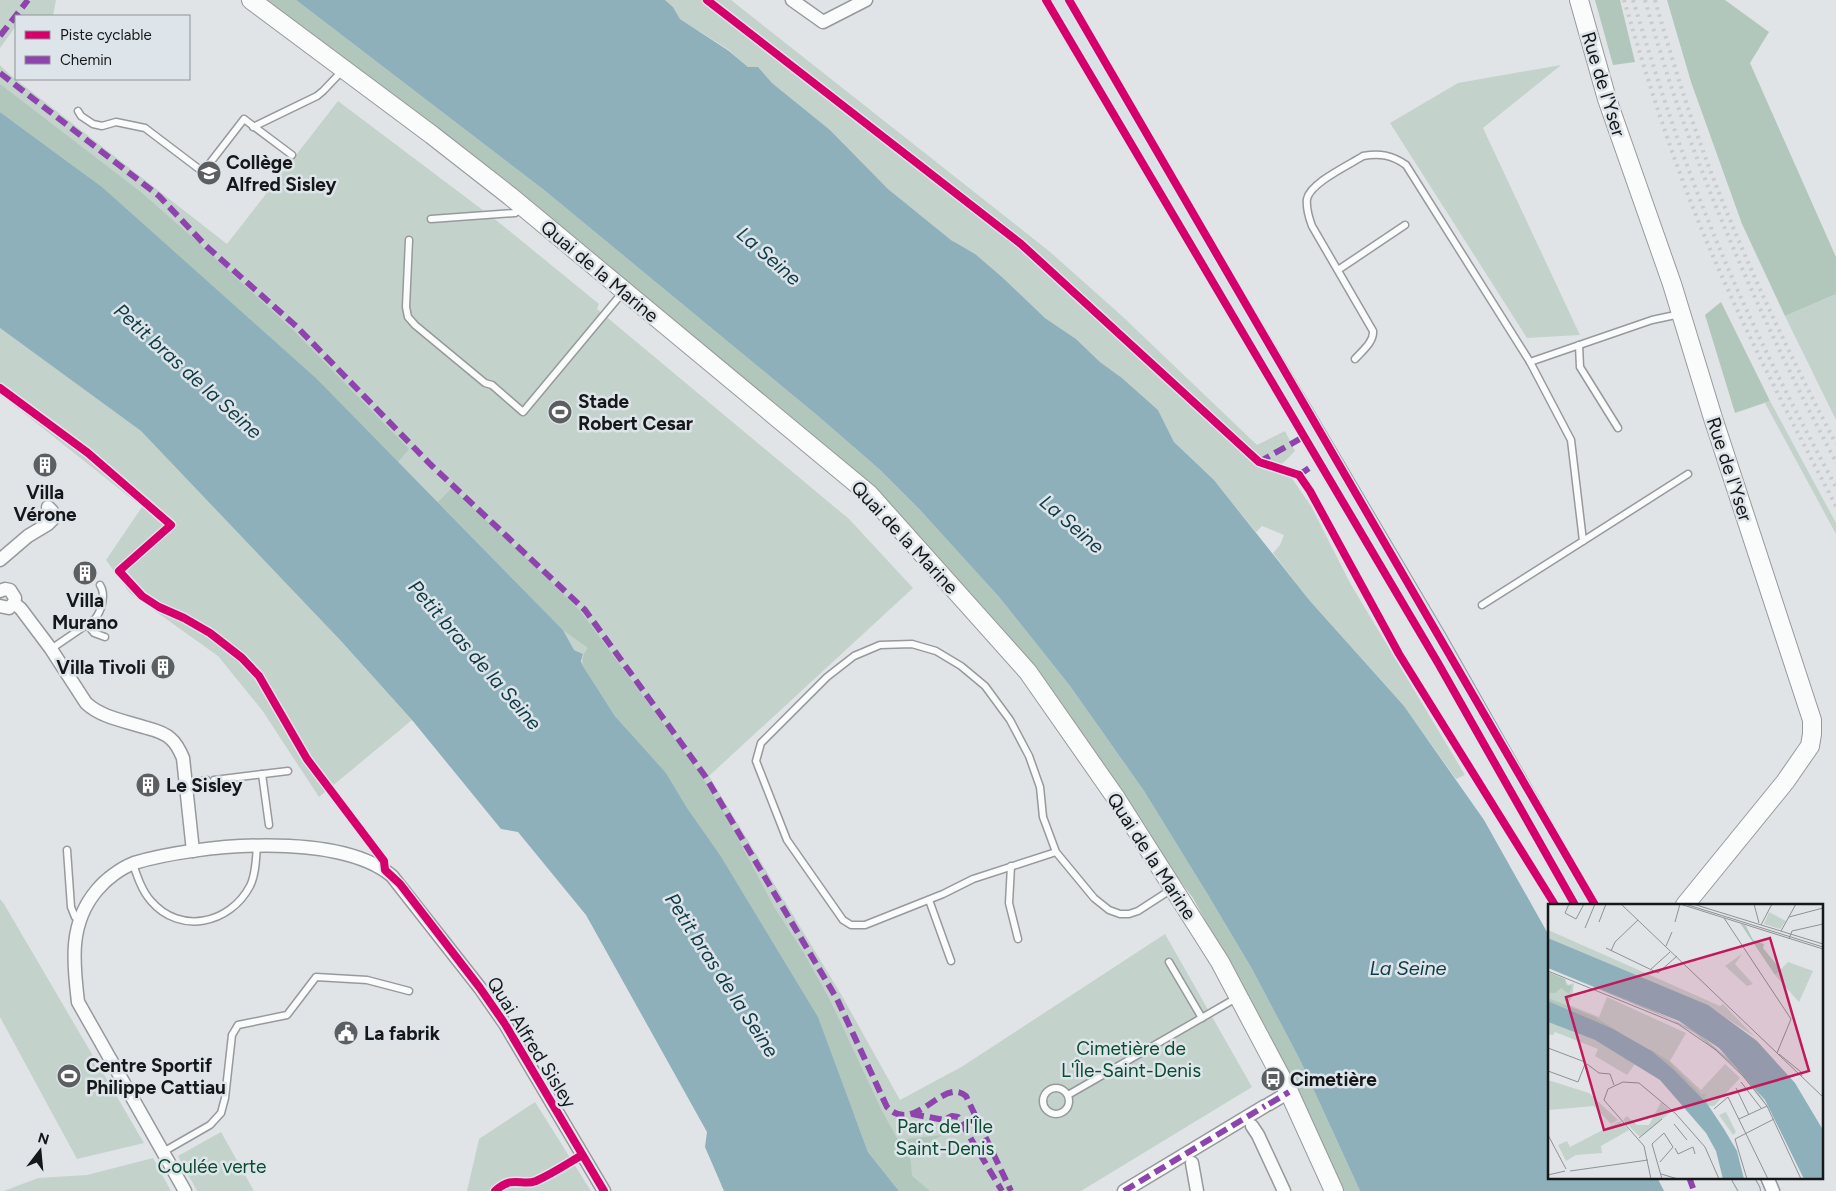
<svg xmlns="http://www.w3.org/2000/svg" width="1836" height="1191" font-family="Figtree,sans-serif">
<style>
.green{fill:#c3d2ca}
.forest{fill:#b1c7bb}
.water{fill:#8eb0ba}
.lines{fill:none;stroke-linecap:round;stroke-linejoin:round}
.lane-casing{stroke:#97999c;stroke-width:9}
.street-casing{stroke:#97999c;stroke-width:15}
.secondary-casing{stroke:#97999c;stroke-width:20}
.primary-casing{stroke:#8d9ca1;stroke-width:22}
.lane{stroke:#fafbfb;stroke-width:6}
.street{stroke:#fafbfb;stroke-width:12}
.secondary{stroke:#fafbfb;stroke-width:18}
.primary{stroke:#dae2e5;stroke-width:20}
.rail{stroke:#cacbcc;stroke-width:4;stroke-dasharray:2.5 5;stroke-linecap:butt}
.quiet{stroke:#8e44ad;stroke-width:6;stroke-dasharray:12 6;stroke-linecap:butt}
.cycleway-casing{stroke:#dee5ea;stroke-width:11}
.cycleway{stroke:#d6006c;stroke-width:8}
.labels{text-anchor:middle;stroke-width:5;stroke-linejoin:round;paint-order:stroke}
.street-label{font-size:19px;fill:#151719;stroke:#dee5ea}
.poi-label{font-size:19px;font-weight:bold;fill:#151719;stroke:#dee5ea;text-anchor:start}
.park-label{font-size:19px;fill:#094c2d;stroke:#dee5ea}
.water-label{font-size:20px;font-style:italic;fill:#0e3b45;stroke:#dee5ea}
.inset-road{fill:none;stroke:#8f9295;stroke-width:1}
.view{fill:#c2185b;fill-opacity:0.15;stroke:#c2185b;stroke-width:2.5}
.inset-edge{fill:none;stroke:#151719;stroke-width:2.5}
</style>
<rect width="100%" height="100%" fill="#e1e4e7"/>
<g class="green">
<polygon points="0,0 56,0 53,16 16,16 16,26 0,48"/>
<polygon points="665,0 731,0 1049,251 1122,316 1257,445 1285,431 1295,451 1282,464 1311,506 1350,583 1465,775 1456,779 1404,706 1310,601 1273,553 1280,545 1284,535 1262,526 1256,532 1214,480 1174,442 1158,410 1122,378 1100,362 1076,339 1045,318 1002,277 975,255 951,240 888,189 830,130 772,83 758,67 748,67 729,50 680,19 673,7"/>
<polygon points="0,65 9,74 227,244 338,101 496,220 599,304 597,309 849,519 913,588 709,776 842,996 900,1100 963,1066 1165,934 1252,1087 1081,1191 899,1191 583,654 574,650 563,630 316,378 81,171 0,112"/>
<polygon points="1561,65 1483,128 1580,335 1527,338 1390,123 1458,83"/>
<polygon points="1836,294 1836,420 1785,316"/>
<polygon points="0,328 141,431 341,641 412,720 319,797 262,710 218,656 130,593 106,560 142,507 0,394"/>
<polygon points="1770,401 1836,523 1836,534 1765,403"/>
<polygon points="0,899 4,904 144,1143 77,1159 0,1017"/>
<polygon points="535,1102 591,1191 467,1191 479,1139"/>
<polygon points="221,1132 254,1191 197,1191 178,1156"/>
<polygon points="153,1158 171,1191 4,1191 38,1178 87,1175"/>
</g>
<g class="forest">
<polygon points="262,0 296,0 544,190 818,416 879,469 920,510 999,597 1070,686 1144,791 1208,895 1252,969 1300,1060 1360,1191 1340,1191 1245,994 1193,898 926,548"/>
<polygon points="1595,0 1620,0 1635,62 1613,65"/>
<polygon points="1667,0 1725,0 1769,32 1750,63 1836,257 1836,294 1785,316 1742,224 1691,82"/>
<polygon points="0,84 142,193 192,237 294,331 409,449 398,462 316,378 102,187 0,112"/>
<polygon points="1721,302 1770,401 1735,413 1705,315"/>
<path d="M452,488l95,90 34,34 120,163 25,41 48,91 28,43 28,50 52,111 16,29 44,-5 -32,20 2,21 18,15h-31l-31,-39 -50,-135 -98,-162 -33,-47 -21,-35 -51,-57 -32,-50c-2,-8 0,-11 5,-18l-25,-18 -125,-128z"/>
</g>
<g class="water">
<polygon points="296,0 665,0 673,7 680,19 729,51 748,67 758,67 772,83 830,130 888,189 951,240 975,254 1002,277 1045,318 1076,339 1100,362 1122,378 1158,410 1174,442 1214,480 1310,601 1404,706 1484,820 1547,932 1550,942 1550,1177 1657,1177 1664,1191 1360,1191 1300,1060 1252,969 1208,895 1144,791 1070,686 999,597 920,510 879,469 818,416 544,190"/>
<polygon points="0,112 102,187 316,378 563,630 574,650 583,654 581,661 583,666 615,716 666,773 687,808 720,855 818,1017 868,1152 899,1191 724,1191 705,1147 707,1132 586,915 518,832 501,829 412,720 341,641 141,431 0,328"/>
</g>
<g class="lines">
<defs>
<g id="lane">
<polyline points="78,111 81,116 93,124 102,126 116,122 145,128 203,172 244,119 292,155"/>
<polyline points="253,127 317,96 323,91 343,70"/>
<polyline points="431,219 515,213 522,208"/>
<polyline points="409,240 406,307 408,317 415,325 485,383 492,385 523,412 623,292"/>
<polyline points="1338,270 1405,225"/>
<polyline points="1579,345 1580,367 1618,428"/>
<path d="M1355,359c7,-8 19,-17 18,-28l-61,-105c-3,-8 -6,-18 -5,-27 3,-16 42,-34 56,-43 17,-3 29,-1 43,9l124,197 122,-42 28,-6"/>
<polyline points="1583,541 1688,474"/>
<polyline points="1482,605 1583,541 1571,440 1530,362"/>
<polyline points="87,624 94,633 105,637"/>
<path d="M51,649l44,-30c7,-9 11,-25 5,-34"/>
<polyline points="262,774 269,825"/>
<polyline points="214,780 288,771"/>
<polyline points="186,783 207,780"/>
<polyline points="67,850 71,907 75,917 81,920"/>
<polyline points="1056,852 973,879 943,894 865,925 851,925 843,920 787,840 756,761 761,743 827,677 854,656 880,645 912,644 936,651 961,666 985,686 1010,720 1029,756 1040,787 1043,817 1056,852 1094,898 1109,910 1120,914 1129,914 1138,911 1172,889"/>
<path d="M133,864c4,12 9,27 18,37 29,34 79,23 99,-15 6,-12 6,-28 7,-41"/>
<polyline points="1011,866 1009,903 1018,939"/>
<polyline points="929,900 951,961"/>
<polyline points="1169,962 1202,1018"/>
<circle cx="1056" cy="1101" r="13"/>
<polyline points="1068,1095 1238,997"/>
<polyline points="163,1152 210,1125 221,1113 225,1098 232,1035 238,1025 287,1015 316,977 367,980 409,991"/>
</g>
<g id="street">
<polyline points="792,0 823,22 866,0"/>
<polyline points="0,560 28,536 48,524 53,519 52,511 48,507"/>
<polyline points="0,591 5,589 10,590 15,598 14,603 9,608 0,606"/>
<path d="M14,603l7,6 30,40 35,54c16,15 40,18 61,25 8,2 18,5 24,11 6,5 9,12 12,19l10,93"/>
<polyline points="1269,1104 1289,1092"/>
<polyline points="1252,1126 1258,1135 1284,1191"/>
<polyline points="1192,1163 1197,1191"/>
<polyline points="1767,1177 1773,1191"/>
<path d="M185,1191l-107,-189c-5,-41 -9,-79 19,-112 9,-11 24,-22 37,-27 63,-19 205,-32 258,13l88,112 25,36 99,167"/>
<polyline points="1124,1191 1265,1106"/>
</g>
<g id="secondary">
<polyline points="251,0 432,135 510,196 869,494 1028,672 1116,798 1220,962 1289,1092 1334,1191"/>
<polyline points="1579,0 1607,99 1672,284 1713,418 1812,720 1812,734 1810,746 1785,782 1685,905"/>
</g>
<g id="primary">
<polyline points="1059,0 1436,638 1587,905"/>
<polyline points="1742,1177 1750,1191"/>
</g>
</defs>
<use href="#lane" class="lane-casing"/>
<use href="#street" class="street-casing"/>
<use href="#secondary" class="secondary-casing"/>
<use href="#primary" class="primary-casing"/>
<use href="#lane" class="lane"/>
<use href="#street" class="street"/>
<use href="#secondary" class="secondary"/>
<use href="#primary" class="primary"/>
<g class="rail">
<path d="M1624,0c23,78 47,155 78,230 39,94 86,185 134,276"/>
<path d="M1633,0c23,76 47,151 77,225 36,90 80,177 126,262"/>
<path d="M1645,0c11,38 22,76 35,112 43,121 96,237 156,350"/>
<path d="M1655,0c17,60 36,121 59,180 35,90 77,178 122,264"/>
</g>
<g class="quiet">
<polyline points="0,36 28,0"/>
<path d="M0,73l159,123 46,49 92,82 133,137 155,146 120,166 132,223 50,108c28,29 56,-31 79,-11l45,95"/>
<polyline points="1259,462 1305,436"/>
<polyline points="1299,475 1312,466"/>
<polyline points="1269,1104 1289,1092"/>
<polyline points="912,1114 944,1120 952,1116 958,1117 1002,1191"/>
<polyline points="1689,1177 1694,1191"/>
<polyline points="1124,1191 1265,1106"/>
</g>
<defs>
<g id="cycleway">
<polyline points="707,0 1021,244 1259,462 1299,475"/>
<polyline points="1046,0 1438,663 1575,905"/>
<polyline points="1069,0 1595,905"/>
<polyline points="0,388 88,453 171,525 119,571 142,596 159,607 184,618 210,633 242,658 259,676 307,759 384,861 385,870 400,884 480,988 505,1024 604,1191"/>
<polyline points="1299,475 1310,491 1399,654 1555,905"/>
<path d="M495,1191c19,-17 26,-4 41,-10 16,-7 31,-17 46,-26"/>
</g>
</defs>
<use href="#cycleway" class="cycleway-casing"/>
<use href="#cycleway" class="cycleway"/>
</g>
<defs>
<symbol id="school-disc" viewBox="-11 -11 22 22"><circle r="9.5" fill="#5c5f61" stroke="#dee5ea"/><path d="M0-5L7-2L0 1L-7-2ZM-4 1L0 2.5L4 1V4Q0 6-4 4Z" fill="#fff"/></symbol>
<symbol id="stadium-disc" viewBox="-11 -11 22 22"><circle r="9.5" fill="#5c5f61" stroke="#dee5ea"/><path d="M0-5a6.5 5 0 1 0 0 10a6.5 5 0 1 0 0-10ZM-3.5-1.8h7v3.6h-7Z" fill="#fff"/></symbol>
<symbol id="building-disc" viewBox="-11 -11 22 22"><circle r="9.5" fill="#5c5f61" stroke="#dee5ea"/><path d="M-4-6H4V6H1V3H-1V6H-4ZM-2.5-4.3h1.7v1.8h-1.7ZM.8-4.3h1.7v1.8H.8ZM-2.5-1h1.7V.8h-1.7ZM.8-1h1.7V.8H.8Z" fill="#fff"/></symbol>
<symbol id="civic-disc" viewBox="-11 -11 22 22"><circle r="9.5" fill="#5c5f61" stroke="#dee5ea"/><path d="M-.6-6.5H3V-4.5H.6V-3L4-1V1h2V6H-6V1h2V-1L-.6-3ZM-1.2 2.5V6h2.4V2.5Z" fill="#fff"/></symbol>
<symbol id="bus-disc" viewBox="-11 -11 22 22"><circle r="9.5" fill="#5c5f61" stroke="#dee5ea"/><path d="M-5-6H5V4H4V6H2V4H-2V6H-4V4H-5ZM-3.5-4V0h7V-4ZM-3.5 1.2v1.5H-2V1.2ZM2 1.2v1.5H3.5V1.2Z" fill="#fff"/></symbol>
</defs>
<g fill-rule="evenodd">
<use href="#school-disc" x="195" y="159" width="28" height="28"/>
<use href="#stadium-disc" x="546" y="398" width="28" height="28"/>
<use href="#building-disc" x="31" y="451" width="28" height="28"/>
<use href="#building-disc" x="71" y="559" width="28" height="28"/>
<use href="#building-disc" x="149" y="653" width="28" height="28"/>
<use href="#building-disc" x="134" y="771" width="28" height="28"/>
<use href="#civic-disc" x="332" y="1019" width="28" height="28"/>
<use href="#stadium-disc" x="55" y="1062" width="28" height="28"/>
<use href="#bus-disc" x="1259" y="1065" width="28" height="28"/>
</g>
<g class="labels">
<g class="street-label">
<text transform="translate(1604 84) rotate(73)" y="7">Rue de l'Yser</text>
<text transform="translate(600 271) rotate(40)" y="7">Quai de la Marine</text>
<text transform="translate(1730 469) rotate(72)" y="7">Rue de l'Yser</text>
<text transform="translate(905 537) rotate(47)" y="7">Quai de la Marine</text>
<text transform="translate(1152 856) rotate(57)" y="7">Quai de la Marine</text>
<text transform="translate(532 1042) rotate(58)" y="7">Quai Alfred Sisley</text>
</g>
<g class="poi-label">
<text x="226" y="169">Collège<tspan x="226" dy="22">Alfred Sisley</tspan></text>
<text x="578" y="408">Stade<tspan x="578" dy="22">Robert Cesar</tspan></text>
<text x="45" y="499" text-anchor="middle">Villa<tspan x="45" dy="22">Vérone</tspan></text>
<text x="85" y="607" text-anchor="middle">Villa<tspan x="85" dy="22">Murano</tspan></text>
<text x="146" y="674" text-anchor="end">Villa Tivoli</text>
<text x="166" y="792">Le Sisley</text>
<text x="364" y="1040">La fabrik</text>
<text x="86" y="1072">Centre Sportif<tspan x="86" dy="22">Philippe Cattiau</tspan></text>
<text x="1290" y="1086">Cimetière</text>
</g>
<g class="park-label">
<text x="1131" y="1055">Cimetière de<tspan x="1131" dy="22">L'Île-Saint-Denis</tspan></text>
<text x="945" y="1133">Parc de l'Île<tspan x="945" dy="22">Saint-Denis</tspan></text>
<text x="212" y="1173">Coulée verte</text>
</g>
<g class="water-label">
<text transform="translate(769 256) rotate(41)" y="7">La Seine</text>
<text transform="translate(188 371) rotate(42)" y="7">Petit bras de la Seine</text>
<text transform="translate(1072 524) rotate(41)" y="7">La Seine</text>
<text transform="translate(475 655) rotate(49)" y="7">Petit bras de la Seine</text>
<text x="1408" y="975">La Seine</text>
<text transform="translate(722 975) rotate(57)" y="7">Petit bras de la Seine</text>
</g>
</g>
<g transform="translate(1548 904)">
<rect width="275" height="275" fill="#e1e4e7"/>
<path d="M221,8l17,9 -6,8 -16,-5zM0,26l172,76 3,-2 31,32 -51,-33 -155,-65zM194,50l-7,10 18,20 -6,2 -22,-20zM240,58l25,9 -14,31 -24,-27zM0,68l17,7 3,6 6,-2 -2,15 -5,5 2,2 30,12 8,-20 79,36 -16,28 31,29 24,-26 15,14 -26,28h-5l-60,-57 -66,-35 -35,-13zM0,118l47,18 40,24 -8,11 -32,-19 3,-7 -43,-17 -2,3 -5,-1zM0,176l41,13 29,27 -7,4 -17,-18 -46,4zM113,198l10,10 -31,25 -17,-17 4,-4 10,9h12zM178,208l10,20 -3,3 -14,-20zM72,217l9,9 -28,16 1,7 -26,2 -10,6 -8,-16 9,-4 3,6z" fill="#c3d2ca"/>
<path d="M192,19l6,3 7,14 11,4 -1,4 18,22 -6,5zM0,64l85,33 63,30 49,42 26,38 -35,-43 -40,-34 -24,-14zM0,68l17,7 1,6 6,1 -3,8 -8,-6 -6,5h-7zM0,94l47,19 30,19 -77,-35zM84,133l37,24 33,34 5,-2 -3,4 5,6 -57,-53z" fill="#b1c7bb"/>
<path d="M0,34l160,67 49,36 38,42 28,47v49h-19l-39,-79 -46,-52 -40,-27 -131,-53zM0,97l65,28 39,22 21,18 33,33 18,27 13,22 7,28h-21l-7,-28 -10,-18 -46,-53 -65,-40 -47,-18z" fill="#8eb0ba"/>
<path class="inset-road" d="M21,0l-4,9 11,6 8,-15M73,0l202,193M132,0l143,45M137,0l138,43M145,0l130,40M206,0l5,19M241,13l34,-9M176,14l67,101 -14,34M51,18l7,-18M127,18l5,-18M213,21l11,-21M37,24l10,-24M233,27l15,-27M241,35l3,-8 31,-7M118,42l6,-14M58,44l52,25 19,-17M63,47l4,-9 23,-22M102,66l20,-18M0,67l130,53 38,26 28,27 23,29 34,73M0,144l37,14M231,150l22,18 1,4M39,160l12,9 11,1 4,11M0,167l30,11 7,-18M193,178l20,26M188,184l13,27M166,205l14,-12 40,82M191,215l28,-13M126,220l13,16M0,231l18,34M91,234l23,-19M127,244l3,6 15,-7 2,7M112,258l13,-15 -9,-14M22,267l78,-11M113,270l17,5M0,271l17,-4M103,275l-7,-33 -40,-46 4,-11 15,-7 16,1 37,31 29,33 14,32M114,275l-10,-35 12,-11M199,275l-12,-40 39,-20"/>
<path class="view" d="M222,34l39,133 -205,59 -38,-133z"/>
<rect width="275" height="275" class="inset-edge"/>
</g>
<rect x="15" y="15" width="175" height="65" fill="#dee5ea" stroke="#8e9396"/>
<rect x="25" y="31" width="25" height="8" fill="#d6006c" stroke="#8e9396"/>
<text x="60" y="40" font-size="15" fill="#151719">Piste cyclable</text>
<rect x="25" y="56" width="25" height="8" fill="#8e44ad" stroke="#8e9396"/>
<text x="60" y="65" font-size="15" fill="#151719">Chemin</text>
<g transform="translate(40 1151) rotate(16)" stroke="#dee5ea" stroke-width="4" paint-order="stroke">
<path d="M0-4L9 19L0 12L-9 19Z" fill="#151719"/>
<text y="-8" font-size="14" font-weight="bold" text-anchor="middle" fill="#151719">N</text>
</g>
</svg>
